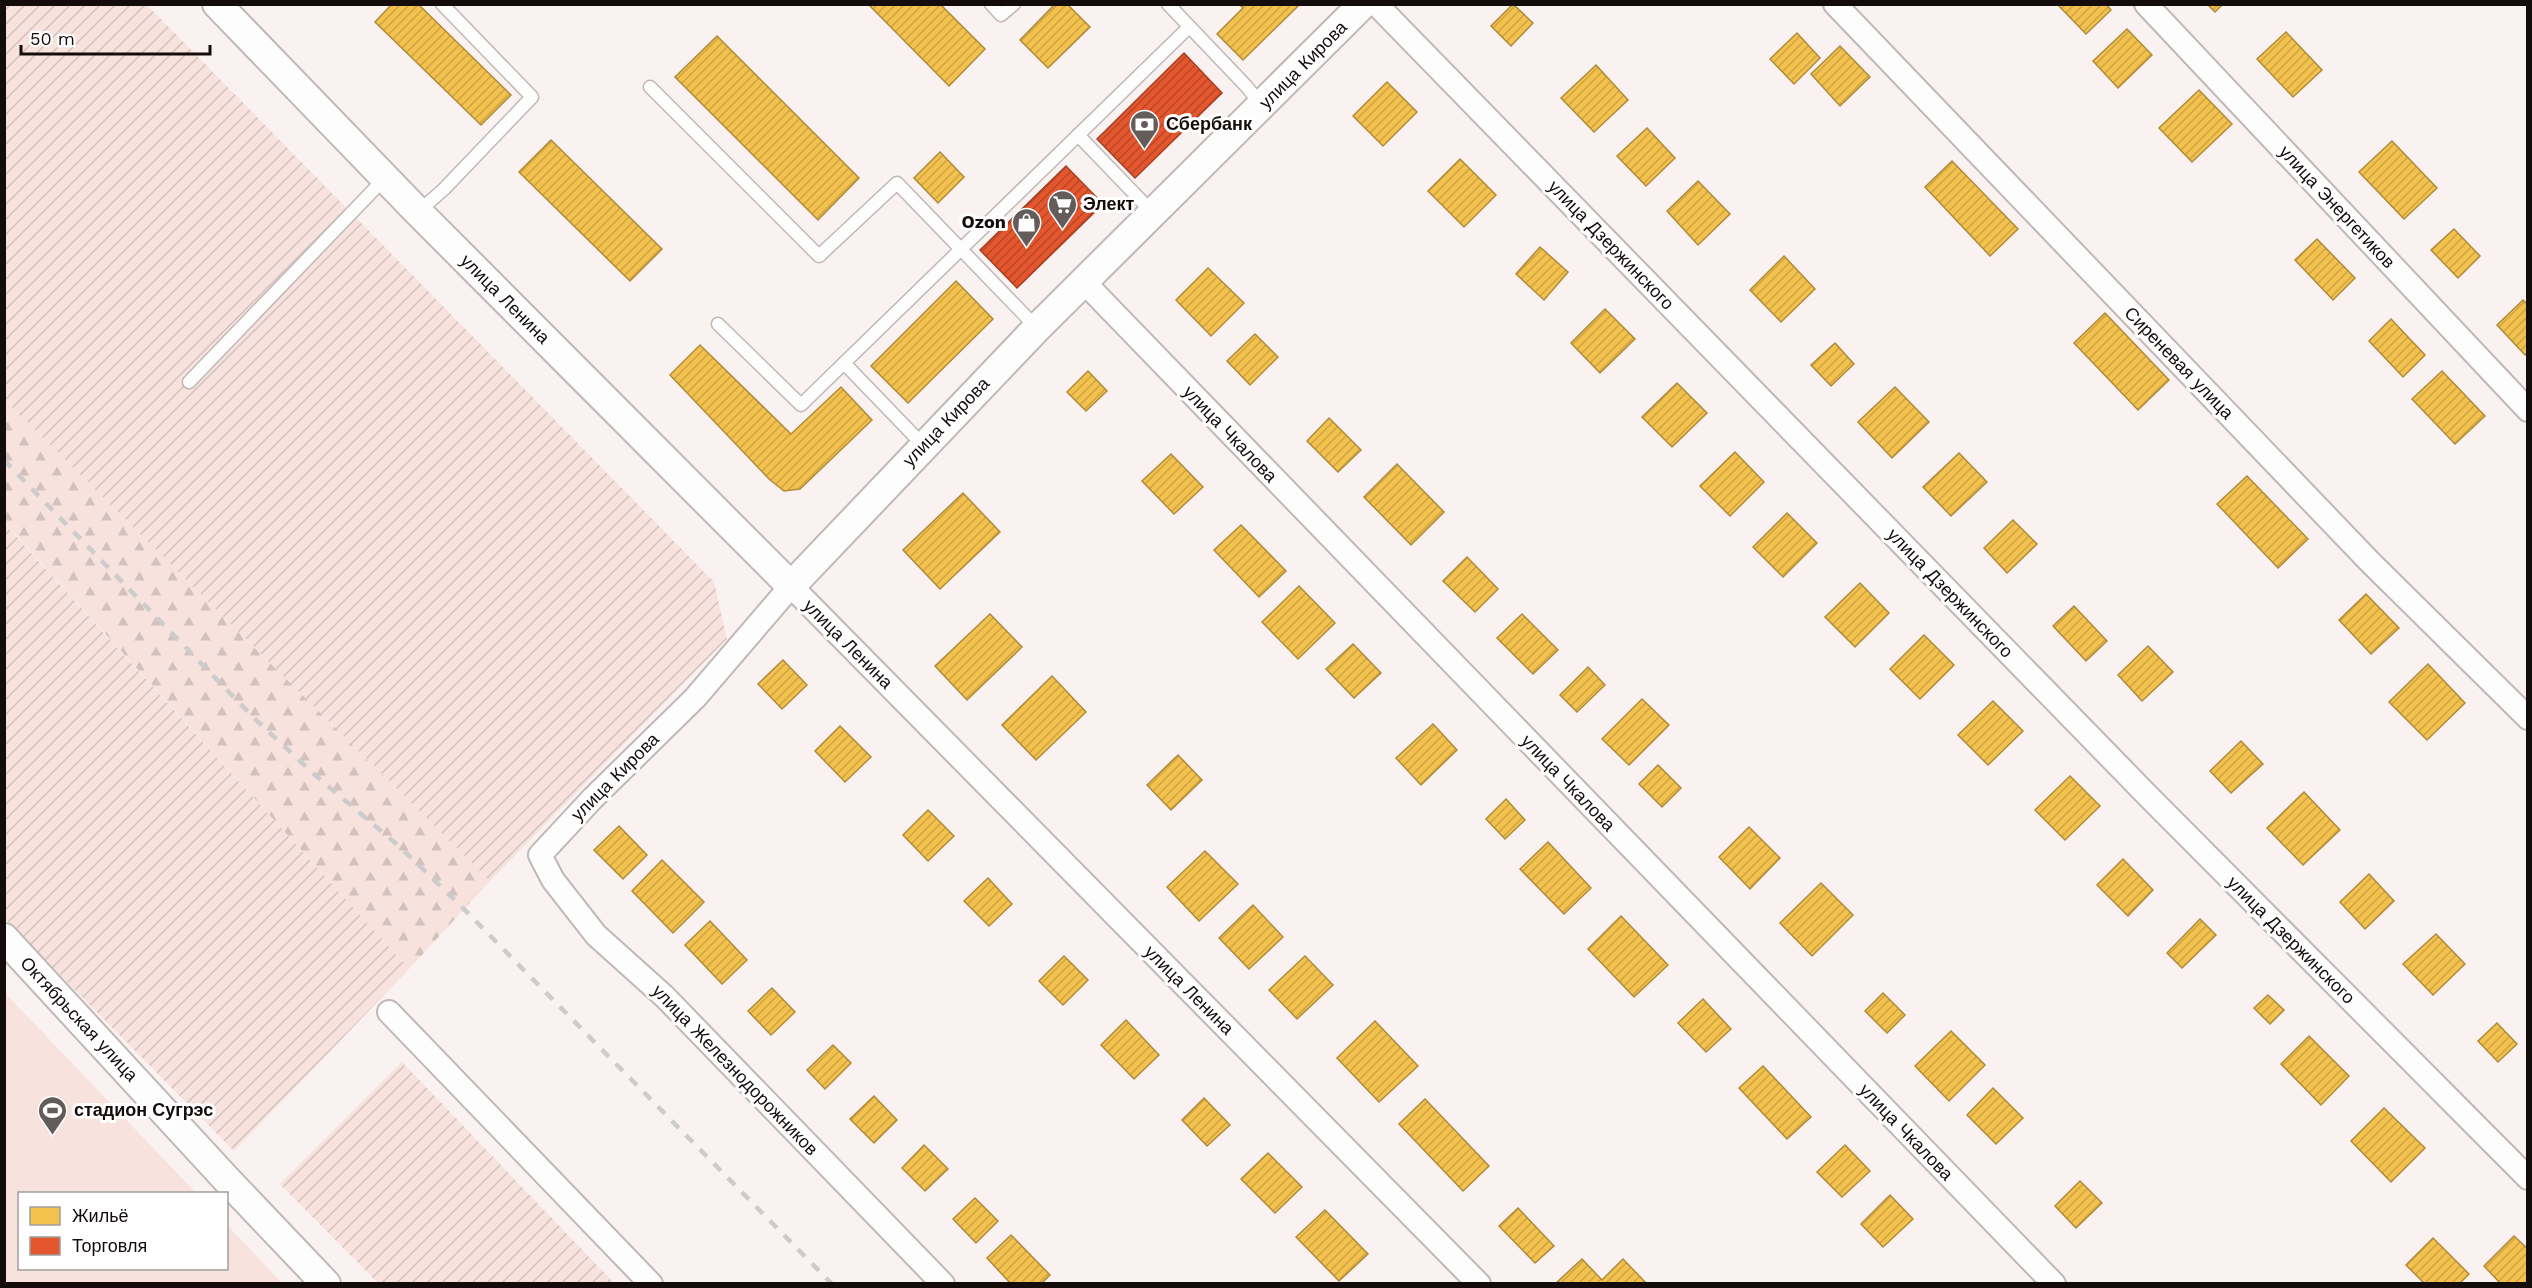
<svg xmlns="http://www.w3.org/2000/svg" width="2532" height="1288" font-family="'Work Sans',sans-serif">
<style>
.grass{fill:#f7e2de}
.forest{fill:url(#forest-firs)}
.garden{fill:url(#garden-furrows)}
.homes{fill:url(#homes-hatch);stroke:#af8b3a;stroke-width:1.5}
.shops{fill:url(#shops-hatch);stroke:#a64024;stroke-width:1.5}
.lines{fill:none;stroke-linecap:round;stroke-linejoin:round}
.service-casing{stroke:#bfb8b6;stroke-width:15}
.minor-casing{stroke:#bfb8b6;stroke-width:26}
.tertiary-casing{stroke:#bfb8b6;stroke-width:32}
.service{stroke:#fefdfd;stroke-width:12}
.minor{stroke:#fefdfd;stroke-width:22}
.tertiary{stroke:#fefdfd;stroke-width:28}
.rail{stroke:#cdcbcb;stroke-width:4.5;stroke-dasharray:10 10;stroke-linecap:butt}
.labels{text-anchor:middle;stroke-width:6;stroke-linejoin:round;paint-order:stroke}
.street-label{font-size:18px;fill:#140c0b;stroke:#fff}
.poi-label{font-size:18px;font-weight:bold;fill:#140c0b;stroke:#fff;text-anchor:start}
</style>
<defs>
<pattern id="forest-firs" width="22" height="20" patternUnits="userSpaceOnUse" patternTransform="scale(1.5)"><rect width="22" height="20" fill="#f7e2de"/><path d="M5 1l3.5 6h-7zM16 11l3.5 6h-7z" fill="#d3c1bd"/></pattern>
<pattern id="garden-furrows" width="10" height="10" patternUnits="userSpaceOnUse" patternTransform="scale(1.5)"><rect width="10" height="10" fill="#f7e2de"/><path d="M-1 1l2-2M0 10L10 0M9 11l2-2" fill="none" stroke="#d3c1bd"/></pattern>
<pattern id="homes-hatch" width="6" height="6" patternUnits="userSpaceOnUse" patternTransform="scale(1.5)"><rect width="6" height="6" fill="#f2c14e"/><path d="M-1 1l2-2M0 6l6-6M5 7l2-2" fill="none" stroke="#cfa543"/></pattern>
<pattern id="shops-hatch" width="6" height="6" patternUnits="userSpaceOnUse" patternTransform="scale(1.5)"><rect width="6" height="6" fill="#e4572e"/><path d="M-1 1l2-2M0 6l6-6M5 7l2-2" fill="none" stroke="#b84625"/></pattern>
</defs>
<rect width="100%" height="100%" fill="#f9f2f0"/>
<polygon class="grass" points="5,993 196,1193 20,1194 20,1268 226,1268 227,1225 282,1283 5,1283"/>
<polygon class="forest" points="5,400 490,881 409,969 5,523"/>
<g class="garden">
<polygon points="4,5 147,5 714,582 727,639 490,881 5,400"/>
<polygon points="4,523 409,969 234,1151 5,919"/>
<polygon points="402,1062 614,1283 378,1283 280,1184"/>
</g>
<g class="homes">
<polygon points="392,4 418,4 511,95 481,125 375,22"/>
<polygon points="868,4 940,4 985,49 949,86"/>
<polygon points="1055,4 1067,4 1090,27 1048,68 1020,40"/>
<polygon points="1239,4 1297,4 1298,6 1243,60 1217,34 1243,8"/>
<polygon points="1513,4 1533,23 1511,46 1491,26"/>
<polygon points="2057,4 2106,4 2111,10 2086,34"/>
<polygon points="2207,4 2223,4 2215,12"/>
<polygon points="2127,29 2152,55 2118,88 2093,61"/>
<polygon points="2286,32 2322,70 2293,97 2257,59"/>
<polygon points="1797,33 1820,58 1794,84 1770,59"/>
<polygon points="717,36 859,178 818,220 675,77"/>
<polygon points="1840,46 1870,77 1840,106 1811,74"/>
<polygon points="1596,65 1628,100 1594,132 1561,98"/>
<polygon points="1387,82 1417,112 1383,146 1353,116"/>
<polygon points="2199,90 2232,124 2192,162 2159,128"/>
<polygon points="1647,128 1675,158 1646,186 1617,156"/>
<polygon points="551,140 662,249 630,281 519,172"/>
<polygon points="2392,141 2437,188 2404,219 2359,172"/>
<polygon points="940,152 964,177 938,203 914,178"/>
<polygon points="1460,159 1496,195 1464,227 1428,191"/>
<polygon points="1952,161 2018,229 1990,256 1925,187"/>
<polygon points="1698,181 1730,214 1698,245 1667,211"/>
<polygon points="2454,229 2480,256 2458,278 2431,250"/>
<polygon points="2317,239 2355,278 2333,300 2295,260"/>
<polygon points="1540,247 1568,272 1544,300 1516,274"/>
<polygon points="1784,256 1815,289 1781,322 1750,290"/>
<polygon points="1208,268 1244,303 1211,336 1176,300"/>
<polygon points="956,281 993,319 908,403 871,366"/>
<polygon points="2523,300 2528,305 2528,352 2525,355 2497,325"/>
<polygon points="1605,309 1635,339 1600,373 1571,343"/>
<polygon points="2105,313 2169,380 2138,410 2074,343"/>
<polygon points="2391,319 2425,355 2403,377 2369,341"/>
<polygon points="1255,334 1278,357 1250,385 1227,361"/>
<polygon points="1835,343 1854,364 1831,386 1811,365"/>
<polygon points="700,345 791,434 841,387 872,420 800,489 784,491 769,479 670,375"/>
<polygon points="1088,371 1107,391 1086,411 1067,392"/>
<polygon points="2442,371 2485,416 2455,444 2412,399"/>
<polygon points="1677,383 1707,413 1672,447 1642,417"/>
<polygon points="1895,387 1929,422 1892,458 1858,422"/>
<polygon points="1329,418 1361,450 1338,472 1307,441"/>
<polygon points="1735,452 1764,482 1730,516 1700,486"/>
<polygon points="1959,453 1987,482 1951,516 1923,487"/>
<polygon points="1171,454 1203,487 1174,514 1142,481"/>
<polygon points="1397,464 1444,512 1411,545 1364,497"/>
<polygon points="2247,476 2308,539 2278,568 2217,504"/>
<polygon points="963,493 1000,532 940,589 903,550"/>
<polygon points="1787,513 1817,543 1783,577 1753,547"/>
<polygon points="2013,520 2037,544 2007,573 1984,548"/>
<polygon points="1241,525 1286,571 1259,597 1214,550"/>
<polygon points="1467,557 1498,589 1475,612 1443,581"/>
<polygon points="1860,583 1889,613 1855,647 1825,617"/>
<polygon points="1299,586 1335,623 1298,659 1262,622"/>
<polygon points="2366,594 2399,628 2371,654 2339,620"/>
<polygon points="2074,606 2107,641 2086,661 2053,626"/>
<polygon points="990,614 1022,647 967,700 935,666"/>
<polygon points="1522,614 1558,650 1533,674 1497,638"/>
<polygon points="1924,635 1954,665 1920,699 1890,669"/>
<polygon points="1353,644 1381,673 1354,698 1326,669"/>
<polygon points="2148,646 2173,672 2142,701 2118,675"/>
<polygon points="783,660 807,685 782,709 758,684"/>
<polygon points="2428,664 2465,703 2427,740 2389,702"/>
<polygon points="1588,667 1605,685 1577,712 1560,695"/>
<polygon points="1052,676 1086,712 1036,760 1002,725"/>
<polygon points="1642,699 1669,725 1629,765 1602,739"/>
<polygon points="1993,701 2023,731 1988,765 1958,735"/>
<polygon points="1433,724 1457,750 1421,785 1396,758"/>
<polygon points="840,726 871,757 845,782 815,751"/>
<polygon points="2241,741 2263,764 2231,793 2210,771"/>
<polygon points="1178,755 1202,780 1171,810 1147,785"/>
<polygon points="1658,765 1681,788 1662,807 1639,784"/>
<polygon points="2070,776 2100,806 2065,840 2035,810"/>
<polygon points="2304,792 2340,830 2303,865 2267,828"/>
<polygon points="1506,799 1525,820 1505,839 1486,819"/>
<polygon points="928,810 954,836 928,861 903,835"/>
<polygon points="619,826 647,855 623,879 594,850"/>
<polygon points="1749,827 1780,858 1750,889 1719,857"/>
<polygon points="1548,842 1591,888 1564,914 1520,869"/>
<polygon points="1205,851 1238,884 1199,921 1167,887"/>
<polygon points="2123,859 2153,890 2128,916 2097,885"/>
<polygon points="662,860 704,902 673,933 632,891"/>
<polygon points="2369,874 2394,901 2365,929 2340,902"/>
<polygon points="988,878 1012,904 989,926 964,901"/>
<polygon points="1821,883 1853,915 1812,956 1780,923"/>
<polygon points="1253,905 1283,937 1249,969 1219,938"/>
<polygon points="1621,916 1668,965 1634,997 1588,949"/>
<polygon points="2200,919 2216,935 2182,968 2167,953"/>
<polygon points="710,921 747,960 722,984 685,945"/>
<polygon points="2436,934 2465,964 2433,995 2403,964"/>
<polygon points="1064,956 1088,980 1063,1005 1039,981"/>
<polygon points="1305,956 1333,985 1297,1019 1269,990"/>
<polygon points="772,988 795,1012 771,1035 748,1011"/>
<polygon points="1883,993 1905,1015 1887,1033 1865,1011"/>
<polygon points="2268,995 2284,1010 2270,1024 2254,1008"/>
<polygon points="1703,999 1731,1029 1706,1052 1678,1023"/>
<polygon points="1126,1020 1159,1055 1134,1079 1101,1045"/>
<polygon points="1375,1021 1418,1066 1379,1102 1337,1058"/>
<polygon points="2497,1023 2517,1044 2498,1062 2478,1041"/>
<polygon points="1951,1031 1985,1065 1949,1101 1915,1066"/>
<polygon points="2309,1036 2349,1076 2321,1105 2281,1064"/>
<polygon points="833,1045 851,1063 825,1089 807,1070"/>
<polygon points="1763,1066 1811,1117 1787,1139 1739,1088"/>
<polygon points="1993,1088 2023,1118 1996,1144 1967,1115"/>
<polygon points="874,1096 897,1120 874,1143 850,1119"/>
<polygon points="1204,1098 1230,1125 1207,1146 1182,1120"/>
<polygon points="1425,1099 1489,1166 1463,1191 1399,1124"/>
<polygon points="2384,1108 2425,1148 2391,1182 2351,1141"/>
<polygon points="924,1145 948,1169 925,1191 902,1168"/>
<polygon points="1845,1145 1870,1171 1842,1197 1817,1172"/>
<polygon points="1268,1153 1302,1187 1275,1213 1241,1179"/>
<polygon points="2080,1181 2102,1203 2076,1228 2055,1206"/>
<polygon points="1890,1195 1913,1219 1883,1247 1861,1224"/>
<polygon points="975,1198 998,1221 976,1243 953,1219"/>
<polygon points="1518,1208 1554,1246 1535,1263 1499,1226"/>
<polygon points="1325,1210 1368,1254 1339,1281 1296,1237"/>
<polygon points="1011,1235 1050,1275 1041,1284 1011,1284 987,1258"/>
<polygon points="2514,1236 2528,1249 2528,1281 2525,1284 2501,1284 2484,1266"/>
<polygon points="2433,1238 2469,1274 2459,1284 2425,1284 2406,1265"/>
<polygon points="1582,1259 1602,1280 1623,1259 1647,1284 1555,1284"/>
</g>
<g class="shops">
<polygon points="1184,53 1222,93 1135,178 1097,139"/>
<polygon points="1066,166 1103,204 1017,288 980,250"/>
</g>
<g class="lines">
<defs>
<g id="service">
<polyline points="991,4 1001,15 1014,4"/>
<polyline points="1168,4 1247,87 1261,105"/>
<polyline points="650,87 819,256 897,183 1037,328"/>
<polyline points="1078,135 1153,213"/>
<polyline points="418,212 444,189 532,97 442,4"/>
<polyline points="718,324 801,405 1189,27"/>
<polyline points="844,363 923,445"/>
<polyline points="189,382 385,178"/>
</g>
<g id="minor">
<polyline points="1376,4 2149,797 2528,1178"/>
<polyline points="1835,4 2370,562 2528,718"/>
<polyline points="2146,4 2528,410"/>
<polyline points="1083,281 2054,1284"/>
<polyline points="389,1012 651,1284"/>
<polyline points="943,1284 665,997 596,935 553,880 540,855 593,798 695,698 791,586 1479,1284"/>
</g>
<g id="tertiary">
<polyline points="217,4 418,212 791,586 1037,328 1363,4"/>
<polyline points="4,938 228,1181 326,1284"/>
</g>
</defs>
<use href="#service" class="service-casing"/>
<use href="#minor" class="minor-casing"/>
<use href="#tertiary" class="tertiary-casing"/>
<use href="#service" class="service"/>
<use href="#minor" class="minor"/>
<use href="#tertiary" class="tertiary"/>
<polyline class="rail" points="4,460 255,719 315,775 400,847 460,905 832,1284"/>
</g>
<defs>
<symbol id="bank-pin" viewBox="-11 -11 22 30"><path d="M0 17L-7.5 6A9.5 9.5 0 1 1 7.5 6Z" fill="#645c5b" stroke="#fff"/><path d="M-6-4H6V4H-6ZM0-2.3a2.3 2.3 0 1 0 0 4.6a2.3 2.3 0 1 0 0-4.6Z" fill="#fff"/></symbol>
<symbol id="supermarket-pin" viewBox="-11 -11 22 30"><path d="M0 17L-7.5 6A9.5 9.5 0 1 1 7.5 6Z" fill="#645c5b" stroke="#fff"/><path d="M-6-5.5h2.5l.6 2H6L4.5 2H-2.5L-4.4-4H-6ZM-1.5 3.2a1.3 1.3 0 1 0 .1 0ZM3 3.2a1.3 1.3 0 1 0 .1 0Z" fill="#fff"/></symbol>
<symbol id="shop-pin" viewBox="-11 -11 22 30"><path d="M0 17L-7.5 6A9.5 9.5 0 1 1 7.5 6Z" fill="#645c5b" stroke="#fff"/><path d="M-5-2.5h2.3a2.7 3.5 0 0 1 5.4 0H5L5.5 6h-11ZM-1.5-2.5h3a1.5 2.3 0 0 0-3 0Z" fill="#fff"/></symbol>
<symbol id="stadium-pin" viewBox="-11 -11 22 30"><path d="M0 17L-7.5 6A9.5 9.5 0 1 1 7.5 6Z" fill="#645c5b" stroke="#fff"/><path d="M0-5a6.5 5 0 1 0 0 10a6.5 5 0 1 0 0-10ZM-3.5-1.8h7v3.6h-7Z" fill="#fff"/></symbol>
</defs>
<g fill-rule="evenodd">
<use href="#bank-pin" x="1128" y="108" width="33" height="45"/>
<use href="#supermarket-pin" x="1046" y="188" width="33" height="45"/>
<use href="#shop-pin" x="1010" y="206" width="33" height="45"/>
<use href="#stadium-pin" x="36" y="1094" width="33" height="45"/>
</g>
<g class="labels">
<g class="street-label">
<text transform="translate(1303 65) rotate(-45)" y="6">улица Кирова</text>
<text transform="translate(2337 207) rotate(47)" y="6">улица Энергетиков</text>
<text transform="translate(1611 245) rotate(46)" y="6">улица Дзержинского</text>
<text transform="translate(505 299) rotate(45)" y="6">улица Ленина</text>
<text transform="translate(2179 363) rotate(46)" y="6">Сиреневая улица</text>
<text transform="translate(946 422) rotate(-46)" y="6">улица Кирова</text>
<text transform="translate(1230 434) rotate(46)" y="6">улица Чкалова</text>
<text transform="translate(1950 593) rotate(46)" y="6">улица Дзержинского</text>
<text transform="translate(848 644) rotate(45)" y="6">улица Ленина</text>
<text transform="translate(615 777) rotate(-45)" y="6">улица Кирова</text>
<text transform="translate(1568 783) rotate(46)" y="6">улица Чкалова</text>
<text transform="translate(2291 940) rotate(45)" y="6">улица Дзержинского</text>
<text transform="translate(1189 990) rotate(45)" y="6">улица Ленина</text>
<text transform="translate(79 1019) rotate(47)" y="6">Октябрьская улица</text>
<text transform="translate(735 1070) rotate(46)" y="6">улица Железнодорожников</text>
<text transform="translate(1906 1132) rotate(46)" y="6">улица Чкалова</text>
</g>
<g class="poi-label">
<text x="1166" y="130">Сбербанк</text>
<text x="1083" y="210">Элект</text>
<text x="1006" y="228" text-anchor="end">Ozon</text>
<text x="74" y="1116">стадион Сугрэс</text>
</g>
</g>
<rect width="2532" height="1288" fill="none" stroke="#140c0b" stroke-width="12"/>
<rect x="18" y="1192" width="210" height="78" fill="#ffffff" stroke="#a19e9d" stroke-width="1.5"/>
<rect x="30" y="1207" width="30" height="18" fill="#f2c14e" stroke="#a19e9d" stroke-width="1.5"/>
<text x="72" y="1222" font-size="18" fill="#140c0b">Жильё</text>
<rect x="30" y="1237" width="30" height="18" fill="#e4572e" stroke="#a19e9d" stroke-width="1.5"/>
<text x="72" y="1252" font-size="18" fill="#140c0b">Торговля</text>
<path d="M21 45v9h189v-9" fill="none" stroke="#140c0b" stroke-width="3"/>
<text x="30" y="45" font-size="18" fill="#140c0b" stroke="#ffffff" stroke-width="4.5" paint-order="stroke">50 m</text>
</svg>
